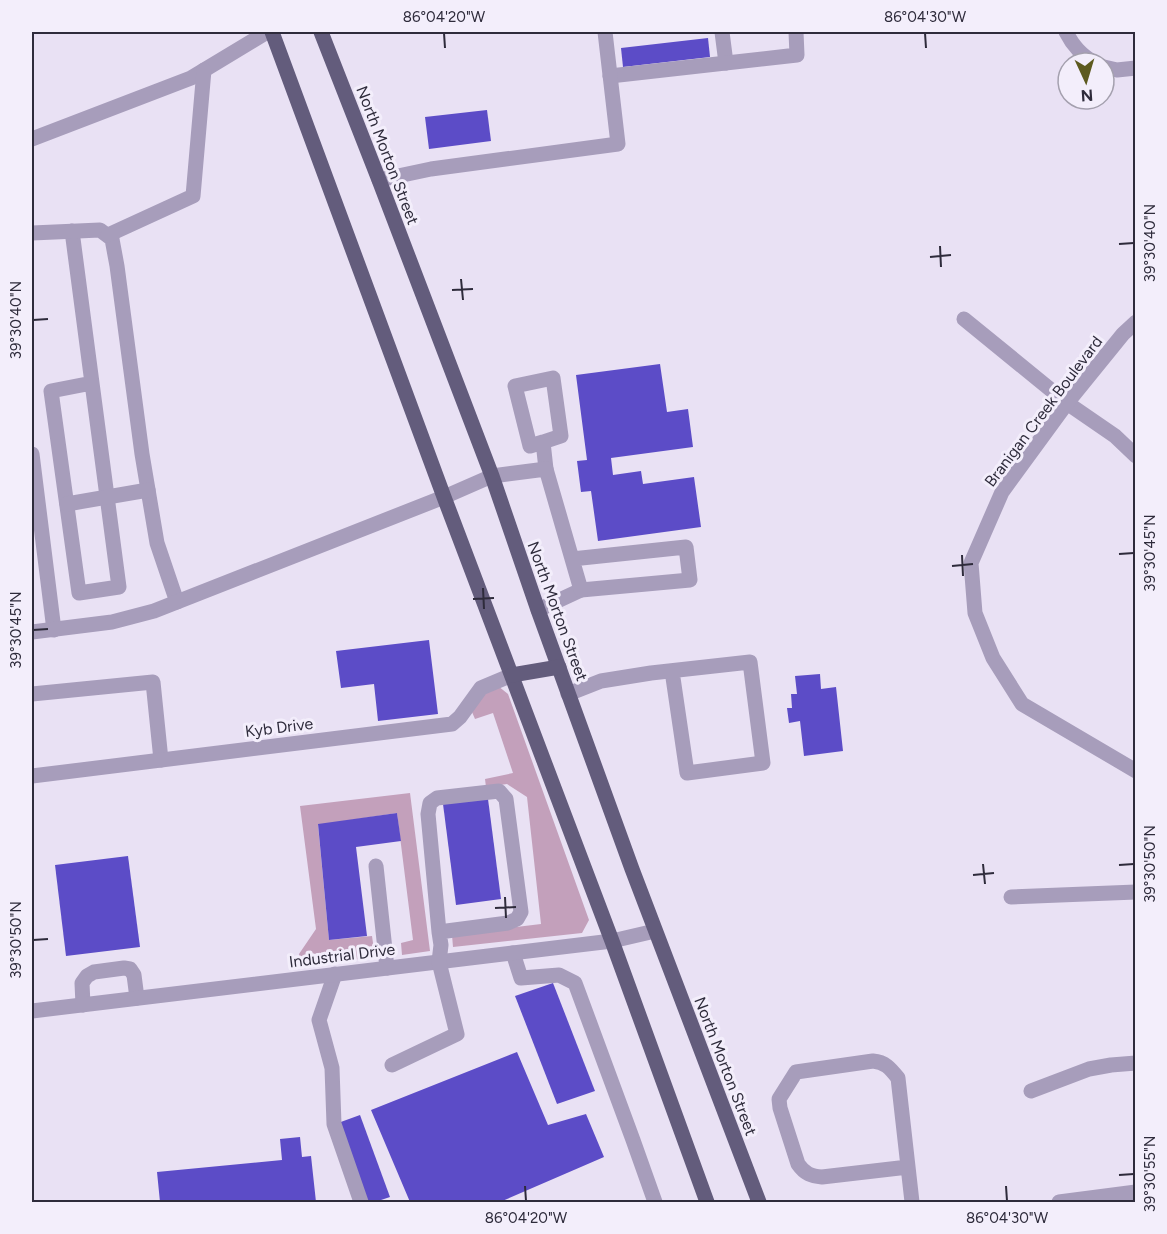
<svg xmlns="http://www.w3.org/2000/svg" width="1167" height="1234" font-family="Figtree,sans-serif">
<style>
.green{fill:#c3a0bb}
.building{fill:#5c4cc7}
.lines{fill:none;stroke-linecap:round;stroke-linejoin:round}
.minor{stroke:#a79dbb;stroke-width:15}
.major{stroke:#635c7c;stroke-width:15}
.ticks{fill:none;stroke:#2e2b3b;stroke-width:2}
.labels{text-anchor:middle;stroke-width:6;stroke-linejoin:round;paint-order:stroke}
.street-label{font-size:16px;fill:#2e2b3b;stroke:#f3eefb}
.neatline{fill:none;stroke:#2e2b3b;stroke-width:2}
.ticks-label{font-size:15px;text-anchor:middle;fill:#2e2b3b}
</style>
<rect width="100%" height="100%" fill="#e9e1f4"/>
<g class="green">
<polygon points="498,686 508,694 589,920 582,933 453,947 452,935 541,924 527,797 507,784 486,787 485,779 513,773 493,713 475,719 472,712 485,689"/>
<polygon points="410,793 430,951 402,955 401,943 413,940 397,813 318,825 329,940 372,936 375,957 301,967 299,954 316,929 300,806"/>
</g>
<g class="building">
<polygon points="708,38 710,57 623,67 621,48"/>
<polygon points="487,110 491,141 429,149 425,117"/>
<polygon points="660,364 667,412 688,409 693,447 611,458 613,475 641,471 643,484 694,477 701,527 598,541 591,491 581,492 577,461 587,460 576,375"/>
<polygon points="429,640 438,714 378,721 374,684 341,688 336,651"/>
<polygon points="820,674 821,689 836,687 843,751 804,756 800,721 789,723 787,708 792,708 791,694 797,694 795,676"/>
<polygon points="488,799 501,899 456,905 443,804"/>
<polygon points="397,813 401,841 356,847 367,936 329,940 318,824"/>
<polygon points="128,856 140,947 66,956 55,865"/>
<polygon points="553,983 595,1091 557,1104 515,996"/>
<polygon points="517,1052 548,1125 586,1114 604,1157 500,1202 410,1202 371,1110"/>
<polygon points="360,1115 390,1197 375,1202 367,1202 338,1123"/>
<polygon points="300,1137 302,1157 311,1156 316,1202 160,1202 157,1172 282,1160 280,1139"/>
</g>
<g class="lines">
<g class="minor">
<polyline points="722,32 726,63"/>
<path d="M1066,32c7,14 15,23 29,31"/>
<polyline points="1104,67 1117,70 1136,68"/>
<polyline points="610,76 797,55 796,32"/>
<polyline points="32,139 191,78 267,32"/>
<polyline points="379,180 431,169 618,144 605,32"/>
<polyline points="72,231 92,383 51,391 79,593 119,587 92,383"/>
<polyline points="32,233 100,230 112,239 117,266 142,454 157,543 177,602"/>
<polyline points="108,235 193,196 204,70"/>
<polyline points="964,319 1067,403 1115,436 1136,456"/>
<polyline points="1136,322 1123,334 1067,403 1002,492 971,563 975,613 993,658 1022,704 1136,771"/>
<polyline points="543,442 530,446 515,386 553,378 561,436 543,442 546,469"/>
<polyline points="32,454 54,630"/>
<polyline points="67,504 148,490"/>
<polyline points="538,610 581,590"/>
<polyline points="32,632 112,622 154,611 444,497 492,476 546,469 581,590 690,580 686,547 572,559"/>
<polyline points="32,694 153,682 161,760"/>
<polyline points="568,694 601,681 651,673 750,662 763,763 687,773 672,671"/>
<polyline points="32,776 452,724 460,717 481,688 512,675"/>
<polyline points="376,866 387,968"/>
<polyline points="1011,897 1136,892"/>
<polyline points="513,953 521,978 559,975 575,983 633,1140 655,1202"/>
<polyline points="335,974 319,1020 332,1068 334,1124 361,1202"/>
<polyline points="83,1005 82,983 87,976 94,972 124,968 130,969 134,975 137,998"/>
<polyline points="32,1011 612,941 655,931"/>
<polyline points="392,1065 457,1034 439,962 441,945 439,932 428,814 430,803 437,798 499,791 506,799 521,912 517,919 508,923 439,932"/>
<polyline points="1031,1091 1089,1069 1111,1065 1136,1063"/>
<path d="M908,1167l-86,10c-11,-1 -17,-3 -24,-13l-18,-56 -1,-9 17,-27 77,-11c12,1 17,7 25,17l14,124"/>
<polyline points="1059,1202 1136,1192"/>
</g>
<g class="major">
<polyline points="272,32 444,497 612,941 707,1202"/>
<polyline points="321,32 379,180 492,476 538,610 632,869 759,1202"/>
<polyline points="512,675 559,667"/>
</g>
</g>
<path class="ticks" d="M444,33l1,15M925,33l1,15M1119,244l15,-1M940,246l1,21M930,257l21,-2M461,279l2,21M452,290l21,-1M33,320l15,-1M1119,554l15,-1M962,555l1,21M952,566l21,-2M483,588l1,21M473,599l21,-1M33,630l15,-1M983,864l2,20M1119,865l15,-1M973,875l21,-2M505,897l1,21M495,908l21,-1M33,940l15,-1M1119,1175l15,-1M525,1186l1,15M1006,1186l1,15"/>
<g class="labels">
<g class="street-label">
<text transform="translate(388 155) rotate(69)" y="6">North Morton Street</text>
<text transform="translate(1043 411) rotate(-53)" y="6">Branigan Creek Boulevard</text>
<text transform="translate(558 611) rotate(70)" y="6">North Morton Street</text>
<text transform="translate(279 727) rotate(-7)" y="6">Kyb Drive</text>
<text transform="translate(342 955) rotate(-7)" y="6">Industrial Drive</text>
<text transform="translate(726 1066) rotate(69)" y="6">North Morton Street</text>
</g>
</g>
<rect width="1167" height="1234" fill="none" stroke="#f3eefb" stroke-width="66"/>
<g transform="translate(1086 81) rotate(176)"><circle r="28" fill="#f3eefb" stroke="#a4a0ae" stroke-width="1.5"/>
<path d="M0-4.5L10 22L0 15L-10 22Z" fill="#5d5a1f"/>
<text y="-9" font-size="16" font-weight="bold" text-anchor="middle" fill="#2e2b3b">N</text>
</g>
<rect x="33" y="33" width="1101" height="1168" class="neatline"/>
<g class="ticks-label">
<text x="444" y="22">86°04'20"W</text>
<text x="925" y="22">86°04'30"W</text>
<text transform="translate(1150 243) rotate(-90)" y="5">39°30'40"N</text>
<text transform="translate(16 320) rotate(-90)" y="5">39°30'40"N</text>
<text transform="translate(1150 553) rotate(-90)" y="5">39°30'45"N</text>
<text transform="translate(16 630) rotate(-90)" y="5">39°30'45"N</text>
<text transform="translate(1150 864) rotate(-90)" y="5">39°30'50"N</text>
<text transform="translate(16 940) rotate(-90)" y="5">39°30'50"N</text>
<text transform="translate(1150 1174) rotate(-90)" y="5">39°30'55"N</text>
<text x="526" y="1223">86°04'20"W</text>
<text x="1007" y="1223">86°04'30"W</text>
</g>
</svg>
